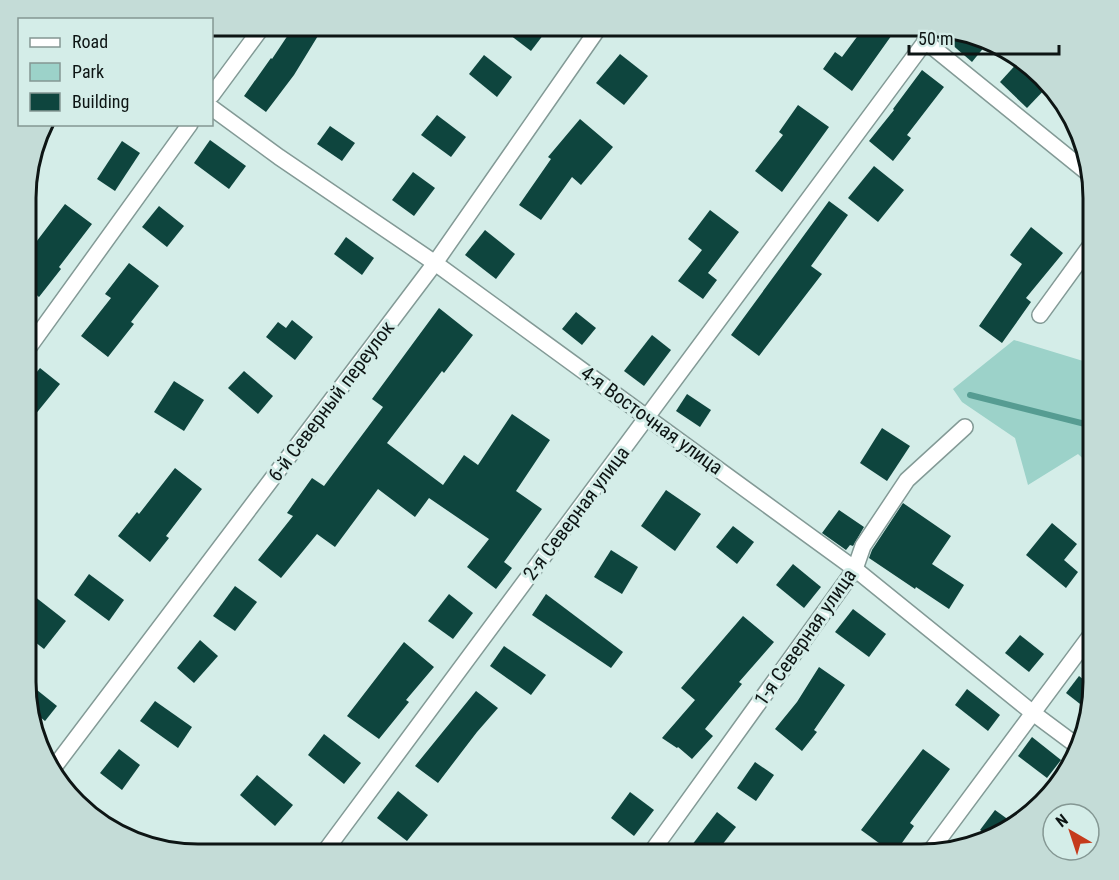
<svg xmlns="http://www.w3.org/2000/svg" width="1119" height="880" font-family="'Roboto Condensed',sans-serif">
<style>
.green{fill:#9cd2c9}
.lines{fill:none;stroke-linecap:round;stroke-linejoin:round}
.stream{stroke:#569c92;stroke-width:6}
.building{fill:#0e453e}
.service-casing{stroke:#839a96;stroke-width:10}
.minor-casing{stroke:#839a96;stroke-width:18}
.service{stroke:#fff;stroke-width:8}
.minor{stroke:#fff;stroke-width:15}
.labels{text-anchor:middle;stroke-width:6;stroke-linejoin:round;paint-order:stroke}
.street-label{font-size:20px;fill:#0d1514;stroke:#d4ede8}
.rim{fill:none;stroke:#0d1514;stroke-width:3}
</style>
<rect width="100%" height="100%" fill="#d4ede8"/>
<polygon class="green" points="1014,340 1093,364 1093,468 1078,454 1028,485 1015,438 962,402 953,389"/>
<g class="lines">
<polyline class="stream" points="970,395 1093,426"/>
</g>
<g class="building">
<polygon points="294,26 324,26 294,75 266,112 244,96 271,58 272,59"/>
<polygon points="498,26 550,26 531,51"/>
<polygon points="865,26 885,26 894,32 852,91 823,69 835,52 842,57"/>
<polygon points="945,29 987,38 990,40 972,62 942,36"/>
<polygon points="620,54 648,76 624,105 596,83"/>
<polygon points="484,55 512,77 497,97 469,74"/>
<polygon points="1021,59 1048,86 1027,108 1000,82"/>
<polygon points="922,70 944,87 907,135 911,138 893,161 869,141 894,110 893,109"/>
<polygon points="798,105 829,127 782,192 755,171 783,135 779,132"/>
<polygon points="437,115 466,137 451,157 421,135"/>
<polygon points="580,119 613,147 581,185 572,177 541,220 519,205 551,159 548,157"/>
<polygon points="330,126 355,143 342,161 317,144"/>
<polygon points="210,140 246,166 229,189 194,163"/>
<polygon points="122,141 140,153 115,191 97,179"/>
<polygon points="874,166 904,190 878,222 848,198"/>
<polygon points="413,172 435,188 414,216 392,200"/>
<polygon points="829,201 848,215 811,266 822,274 759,356 731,335"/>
<polygon points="65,204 92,224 59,267 61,269 39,297 27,287 27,254"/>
<polygon points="159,206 184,226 167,247 142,227"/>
<polygon points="710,210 739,232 708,273 717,280 703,299 678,281 702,250 688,239"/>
<polygon points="1031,227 1063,253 1026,298 1031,302 1002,343 979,326 1022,264 1010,255"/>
<polygon points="485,230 515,254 496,279 465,255"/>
<polygon points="346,237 374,258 362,275 334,254"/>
<polygon points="129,263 159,286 131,322 134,324 108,357 81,336 111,298 105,294"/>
<polygon points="439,308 473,335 444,373 442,371 387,443 443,485 464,455 478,465 512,414 550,440 516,491 542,509 504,562 512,568 496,589 467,567 489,539 429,498 415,517 378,489 335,547 317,534 281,578 258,560 293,516 287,513 312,478 324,486 383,407 372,399"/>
<polygon points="576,312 596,328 582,345 562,329"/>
<polygon points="292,320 313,337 295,360 266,337 278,322 286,328"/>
<polygon points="652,335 671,350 644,386 624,371"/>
<polygon points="40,368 60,384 26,426 27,384"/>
<polygon points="244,371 273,396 258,414 228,388"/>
<polygon points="174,381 204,400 184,431 154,412"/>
<polygon points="687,394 711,410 700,427 676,411"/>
<polygon points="882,428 910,446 887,481 860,463"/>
<polygon points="175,468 202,489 166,536 169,538 150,562 118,536 137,512 139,514"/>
<polygon points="666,490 701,514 675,551 641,526"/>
<polygon points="903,503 951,536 932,564 964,585 949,609 916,587 915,589 869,558 872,550"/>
<polygon points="839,510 864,527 853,546 850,545 846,550 822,533"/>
<polygon points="1052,523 1077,544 1064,560 1078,572 1066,588 1026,555"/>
<polygon points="733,526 754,542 737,564 716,547"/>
<polygon points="611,550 638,567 622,594 594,577"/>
<polygon points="793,564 821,587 804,608 776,585"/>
<polygon points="89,574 124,600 109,621 74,595"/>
<polygon points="235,586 257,602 235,631 213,616"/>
<polygon points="449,594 473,613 453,639 428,621"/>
<polygon points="546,594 623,652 611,668 532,615"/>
<polygon points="34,596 66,621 44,649 26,635 26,606"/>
<polygon points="853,609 886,634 869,657 835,632"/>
<polygon points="743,616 774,642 739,682 742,684 705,729 713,736 692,759 678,747 677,748 662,738 695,700 681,688"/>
<polygon points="1020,635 1044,654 1029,672 1005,653"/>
<polygon points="200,640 218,656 194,683 177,668"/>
<polygon points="404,642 434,667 406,700 409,702 379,739 347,716"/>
<polygon points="504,646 546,675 531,695 490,666"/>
<polygon points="819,667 845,685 814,730 817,732 802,751 775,729 797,702"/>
<polygon points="1079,676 1093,687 1089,711 1066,693"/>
<polygon points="967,689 1000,715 988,731 955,705"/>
<polygon points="37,690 57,706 45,721 30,709 28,701"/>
<polygon points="476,691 498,708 477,732 438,783 415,766"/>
<polygon points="155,701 192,727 178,748 140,721"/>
<polygon points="324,734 361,763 344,784 308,755"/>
<polygon points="1032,737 1061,760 1047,778 1018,756"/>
<polygon points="119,749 140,765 122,790 100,773"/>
<polygon points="923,749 950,769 910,823 914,826 894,854 861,830"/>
<polygon points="755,762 774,775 756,801 737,788"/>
<polygon points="257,775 293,805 275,826 240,795"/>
<polygon points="398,791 428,815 407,841 377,818"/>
<polygon points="630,792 654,810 634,836 611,818"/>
<polygon points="995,810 1013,823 992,838 980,830"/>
<polygon points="717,812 736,827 715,854 704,854 692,845"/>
</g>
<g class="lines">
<defs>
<polyline id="service" points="577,26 592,37"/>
<g id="minor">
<polyline points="925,41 1089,174"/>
<polyline points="212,95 263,26"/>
<polyline points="212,108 279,157 435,263 855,569 1033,713 1080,748"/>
<polyline points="1040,315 1093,242"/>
<polyline points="27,350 190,124"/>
<polyline points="52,770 435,263 600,26"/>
<polyline points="929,853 1093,632"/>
<polyline points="323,854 936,27"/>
<polyline points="650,854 855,569 863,546 907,480 965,427"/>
</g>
</defs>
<use href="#service" class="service-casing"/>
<use href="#minor" class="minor-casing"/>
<use href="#service" class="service"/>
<use href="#minor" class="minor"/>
</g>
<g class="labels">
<g class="street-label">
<text transform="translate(331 401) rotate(-53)" y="7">6-й Северный переулок</text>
<text transform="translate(652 420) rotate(36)" y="7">4-я Восточная улица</text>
<text transform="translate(576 513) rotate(-53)" y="7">2-я Северная улица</text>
<text transform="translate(805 637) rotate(-55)" y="7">1-я Северная улица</text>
</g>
</g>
<path d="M0 0H1119V880H0ZM198 36H921A162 162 0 0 1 1083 198V682A162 162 0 0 1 921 844H198A162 162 0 0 1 36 682V198A162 162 0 0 1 198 36Z" fill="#c4dcd7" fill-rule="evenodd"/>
<path class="rim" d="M198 36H921A162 162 0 0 1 1083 198V682A162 162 0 0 1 921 844H198A162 162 0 0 1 36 682V198A162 162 0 0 1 198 36Z"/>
<rect x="18" y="18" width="195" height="108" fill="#d4ede8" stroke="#849793" stroke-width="1.5"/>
<rect x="30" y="38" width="30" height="9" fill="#ffffff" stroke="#849793" stroke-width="1.5"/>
<text x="72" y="48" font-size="18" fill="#0d1514">Road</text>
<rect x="30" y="63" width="30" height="18" fill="#9cd2c9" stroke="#849793" stroke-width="1.5"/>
<text x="72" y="78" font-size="18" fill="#0d1514">Park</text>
<rect x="30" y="93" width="30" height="18" fill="#0e453e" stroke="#849793" stroke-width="1.5"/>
<text x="72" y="108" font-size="18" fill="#0d1514">Building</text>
<g transform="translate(1071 832) rotate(321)"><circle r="28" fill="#d4ede8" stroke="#849793" stroke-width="1.5"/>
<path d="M0-4.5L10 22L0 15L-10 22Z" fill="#c53b1c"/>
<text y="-9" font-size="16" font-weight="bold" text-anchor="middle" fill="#0d1514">N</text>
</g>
<path d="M909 45v9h150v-9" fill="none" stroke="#0d1514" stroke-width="3"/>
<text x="918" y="45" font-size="18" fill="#0d1514" stroke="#d4ede8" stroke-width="4.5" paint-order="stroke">50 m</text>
</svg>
